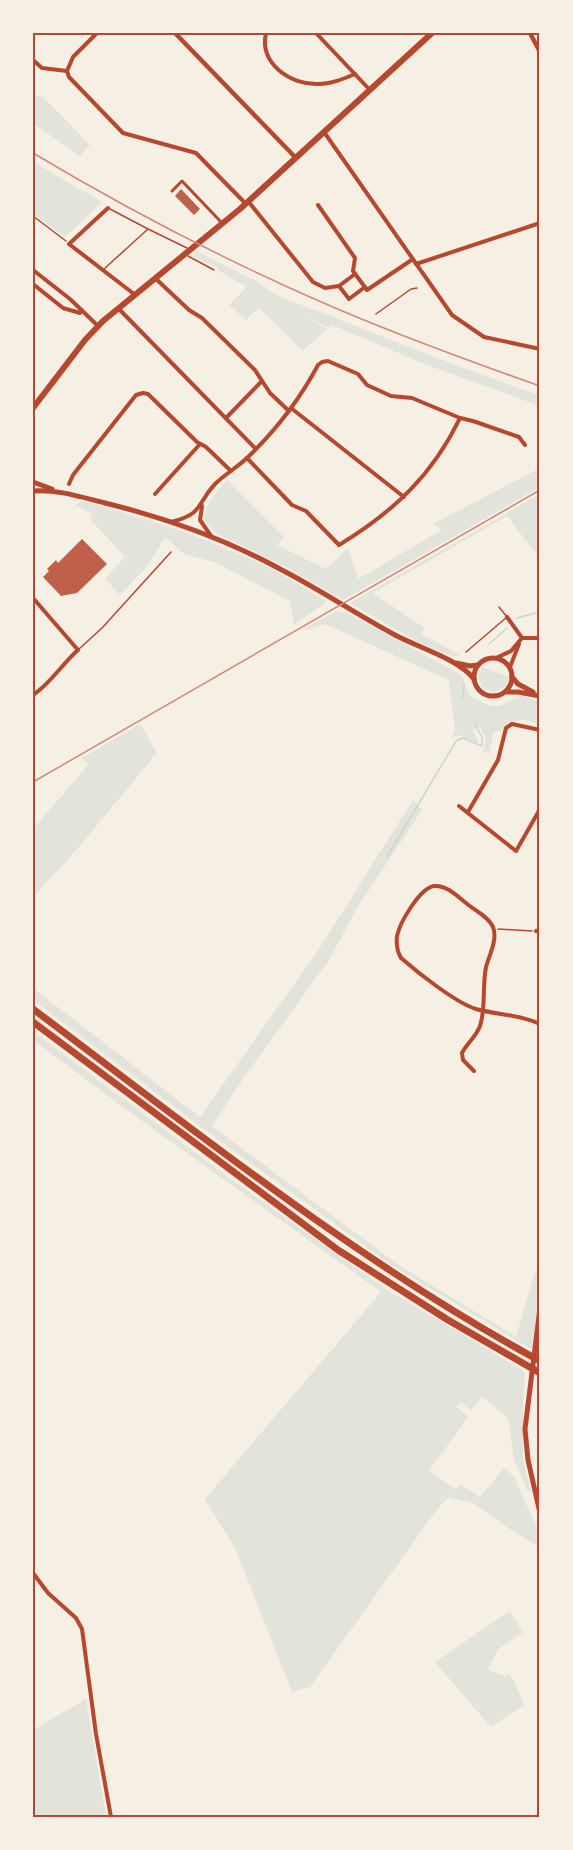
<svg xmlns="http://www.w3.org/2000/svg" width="573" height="1850" font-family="Ubuntu,sans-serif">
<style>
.green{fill:#e2e4dc}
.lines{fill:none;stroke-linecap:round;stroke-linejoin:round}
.stream{stroke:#c9d6d2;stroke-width:1.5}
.building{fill:#bf614a}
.path{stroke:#b5482f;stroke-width:1.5}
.service{stroke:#b5482f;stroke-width:1.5}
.pedestrian{stroke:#b5482f;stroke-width:3}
.minor{stroke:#b5482f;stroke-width:4}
.tertiary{stroke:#b5482f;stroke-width:4.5}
.secondary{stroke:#b5482f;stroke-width:5}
.primary{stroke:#b5482f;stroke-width:6}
.motorway{stroke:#b5482f;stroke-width:7}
.rail{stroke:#cf8b77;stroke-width:1.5}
.neatline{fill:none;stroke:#b5482f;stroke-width:2}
</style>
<rect width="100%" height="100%" fill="#f6efe4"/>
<g class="green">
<polygon points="33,96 43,97 90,145 80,156 33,123"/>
<polygon points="33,162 102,202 65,237 33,214"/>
<path d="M197,251l61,31c12,14 48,24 66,31 71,29 142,57 215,82l1,11 -113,-41 -95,-40 -4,3 -29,-15 28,16 -24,22 -44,-43 -13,12 -17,-15 18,-18 -28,-16 -1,-3 -25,-12z"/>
<path d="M540,468v19l-197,113 -59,-34 -66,-32 -13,-12c-2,-16 11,-31 22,-42l57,57 -7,8 49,24 22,-21 10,31 84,-49 -9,-6z"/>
<polygon points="540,494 540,559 507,516 373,593 425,628 421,634 460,655 454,657 418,642 350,603"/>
<path d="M81,501c61,16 121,35 178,62 23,11 46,25 68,39l-33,23 -4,-24 -76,-39 -30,-8 -19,-17 -17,28 -28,30 -15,-16 20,-22 -35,-38 2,-5 -16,-9z"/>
<path d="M337,611l4,1 2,-1 119,64 7,20 20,11h10l22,-10 15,4 4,-10v34l-20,-5 -3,3c-8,0 -14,2 -16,10l-7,-2 -5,24 -6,-3 3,-12 -6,-12 -7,3 5,13 -19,-8 -7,3 3,-8 -6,-50 -124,-56 -19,6 -1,-2z"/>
<polygon points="482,667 509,677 506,686 495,692 484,689 478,678"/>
<polygon points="140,724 157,753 73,854 33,897 33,829 88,765 82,758"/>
<polygon points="413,800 422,810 420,813 357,908 329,960 245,1076 212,1126 397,1264 516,1337 534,1275 540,1266 540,1349 529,1348 390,1264 209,1133 33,1000 33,988 200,1117 319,949"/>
<polygon points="33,1031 228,1177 384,1288 525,1372 523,1405 523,1459 531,1492 528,1491 514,1460 508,1418 482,1397 471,1411 461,1402 456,1407 468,1417 429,1471 456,1490 460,1484 480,1497 504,1468 514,1477 539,1532 540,1548 514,1532 473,1503 448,1497 435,1512 310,1687 292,1692 236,1550 205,1499 381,1292 131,1113 33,1040"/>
<polygon points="510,1611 523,1633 498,1649 488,1670 505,1676 508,1673 514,1681 524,1705 491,1727 435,1662"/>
<polygon points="86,1699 106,1817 33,1817 33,1730"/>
</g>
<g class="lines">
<g class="stream">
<polyline points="517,618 540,612"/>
<polyline points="489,644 507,628"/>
<polyline points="463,698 464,685"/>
<polyline points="387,857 456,741 463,738 482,746 482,738 475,723"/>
</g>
</g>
<g class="building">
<polygon points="181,189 200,209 194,215 175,196"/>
<polygon points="82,539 107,564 77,593 61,596 43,577 49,571 47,569 56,560 58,563"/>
</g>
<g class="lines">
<g class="path">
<polyline points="33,216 66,241"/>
<polyline points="376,314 411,289 417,288"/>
<polyline points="498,929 532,931"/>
</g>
<g class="service">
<polyline points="148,229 187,248"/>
<polyline points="188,256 214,270"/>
<polyline points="104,269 148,229 110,209"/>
<polyline points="79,649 102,628 171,552"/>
<polyline points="466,652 507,617 499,607"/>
</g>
<polyline class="pedestrian" points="172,191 182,181 222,223"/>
<g class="minor">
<path d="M266,33c-7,31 25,52 52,51 13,0 25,-5 37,-10"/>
<polyline points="316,33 369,89"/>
<polyline points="33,60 42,68 67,71"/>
<polyline points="67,71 69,77 123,133 196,153 246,204"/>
<polyline points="67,71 73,57 97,33"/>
<polyline points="324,132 452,315 484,337 540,349"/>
<polyline points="248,201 313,282 325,288 339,286"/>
<polyline points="318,205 355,258 353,271 367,290 413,259"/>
<polyline points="108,208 69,244 134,294"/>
<polyline points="416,264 540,223"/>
<polyline points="33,270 70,299 98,326"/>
<polyline points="355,274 339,286 349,299 365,287"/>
<polyline points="155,278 189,310 202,318 255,370 270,393 289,411"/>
<polyline points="33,284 63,308 80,313"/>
<polyline points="118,308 256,449"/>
<polyline points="291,408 404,497"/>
<polyline points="226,418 261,382"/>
<path d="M247,458l45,47 14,6 33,34c54,-33 93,-69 121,-127"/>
<polyline points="69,484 73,475 136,395 143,393 148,394 197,442 206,447 231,471"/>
<polyline points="155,494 200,444"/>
<polyline points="202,506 200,520 211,536"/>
<path d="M171,522c33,-8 25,-18 44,-38 10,-10 23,-17 33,-27 28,-27 52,-58 70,-92l4,-3 6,-1 30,13 9,11 24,11 21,2 48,20 13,3 46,16 6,8"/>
<path d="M33,598l45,52c-16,14 -27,33 -45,45"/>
<polyline points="507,617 522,638"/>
<polyline points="522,638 540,638"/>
<polyline points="496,658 511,651 522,638"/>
<polyline points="510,667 519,644"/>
<polyline points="459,806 516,851 540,809"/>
<polyline points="468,812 498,760 506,728 512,724 540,730"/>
<polyline points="536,931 540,930"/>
<path d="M474,1071l-11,-11 -1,-7c5,-10 14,-16 18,-27 6,-18 2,-39 6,-59 3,-11 12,-28 7,-40 -4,-10 -19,-17 -27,-24 -9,-7 -19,-18 -32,-17 -14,2 -34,36 -37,50 -1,8 0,15 4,22 16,14 55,45 75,51 21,6 43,5 64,15"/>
<polyline points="33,1573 48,1593 76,1618 82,1629 96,1734 111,1817"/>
</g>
<g class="tertiary">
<polyline points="175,33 296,158"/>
<polyline points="530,33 540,52"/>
</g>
<g class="secondary">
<polyline points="33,482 52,489"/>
<path d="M33,491c24,-2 48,6 72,12 61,15 120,36 175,66 39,20 76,45 115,66 22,12 64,24 79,44"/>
<circle cx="493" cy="677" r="19"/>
<polyline points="456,663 470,666 478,665"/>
<polyline points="512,677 518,684 533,692"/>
<polyline points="507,692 518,692 540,696"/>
<polyline points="540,1308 525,1429 528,1460 540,1513"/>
</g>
<polyline class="primary" points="33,408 85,340 103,321 240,209 432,33"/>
<g class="motorway">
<path d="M33,1009c165,124 325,253 507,352"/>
<polyline points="33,1022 338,1250 448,1320 540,1373"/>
</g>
<g class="rail">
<path d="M33,153c92,55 188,105 286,148 73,32 147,59 221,85"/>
<polyline points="33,782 540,490"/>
</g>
</g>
<rect width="573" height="1850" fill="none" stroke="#f6efe4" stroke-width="69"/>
<rect x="34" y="34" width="504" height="1782" class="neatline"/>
</svg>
